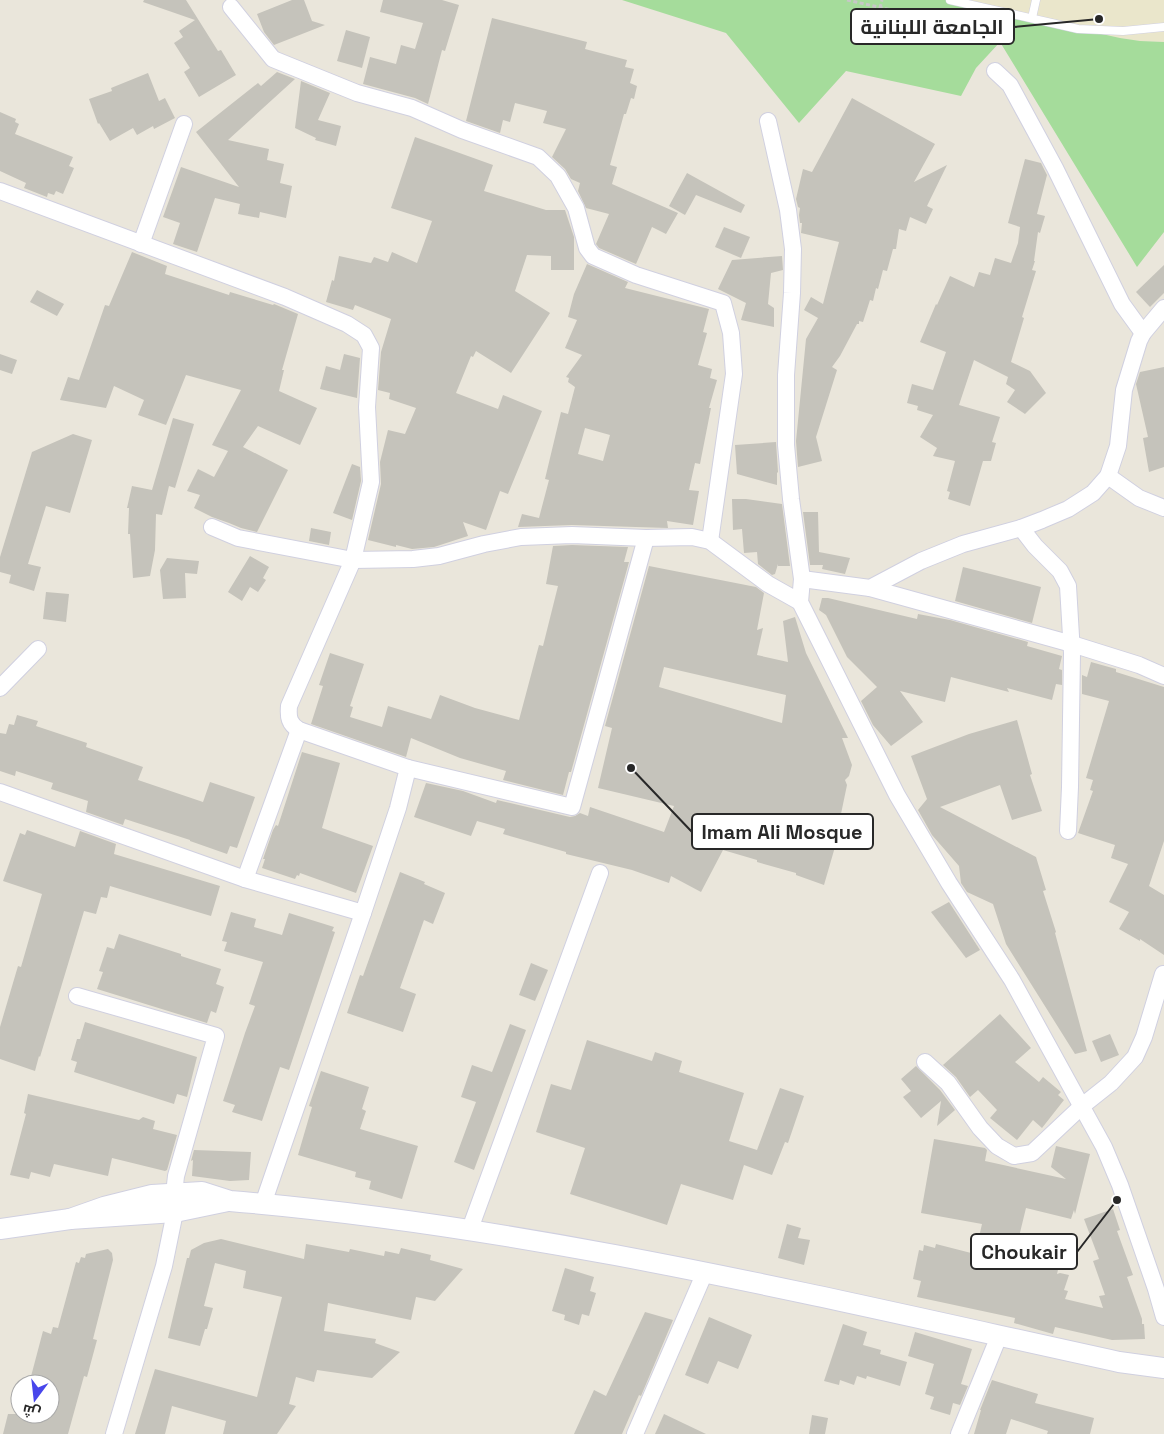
<svg xmlns="http://www.w3.org/2000/svg" width="1164" height="1434" font-family="'Space Grotesk',Cairo,sans-serif">
<style>
.education{fill:#eae6cb}
.green{fill:#a5dc9b}
.building{fill:#c5c3bb;fill-rule:evenodd}
.lines{fill:none;stroke-linecap:round;stroke-linejoin:round}
.service-casing{stroke:#d0d0e0;stroke-width:9}
.minor-casing{stroke:#d0d0e0;stroke-width:18}
.tertiary-casing{stroke:#d0d0e0;stroke-width:22}
.path{stroke:#c7c7c7;stroke-width:3;stroke-dasharray:4 2.5;stroke-linecap:butt}
.service{stroke:#fff;stroke-width:8}
.minor{stroke:#fff;stroke-width:16}
.tertiary{stroke:#fff;stroke-width:20}
.leader{fill:none;stroke:#282828;stroke-width:2}
.callout-dot{fill:#282828;stroke:#fff;stroke-width:2}
.callout{fill:#fff;stroke:#282828;stroke-width:2}
.callout-label{font-size:20px;text-anchor:middle;font-weight:bold;fill:#282828}
</style>
<rect width="100%" height="100%" fill="#eae6db"/>
<polygon class="education" points="948,0 1164,0 1164,42 1140,41 1120,38"/>
<polygon class="green" points="622,0 948,0 1120,38 1140,41 1164,42 1164,232 1137,267 1000,42 976,68 961,96 846,71 799,123 726,33"/>
<g class="building">
<polygon points="144,0 186,0 218,51 221,50 236,75 199,97 184,72 190,68 174,43 183,37 179,31 195,20 143,2"/>
<polygon points="292,0 304,0 312,21 325,25 274,45 264,32 257,14"/>
<polygon points="383,0 442,0 459,5 445,51 442,50 428,104 415,98 363,84 370,57 396,64 401,45 415,49 423,23 380,12"/>
<polygon points="492,18 587,42 585,49 627,60 625,67 634,69 630,83 637,86 634,99 631,98 626,114 624,114 610,165 617,167 612,184 678,213 666,234 652,227 636,264 599,248 596,244 609,214 586,208 578,191 580,183 571,179 565,169 552,157 566,129 543,123 547,111 515,103 510,122 503,120 500,133 466,121"/>
<polygon points="346,30 370,37 362,68 337,61"/>
<polygon points="277,72 295,79 228,140 269,149 267,160 284,164 280,183 292,186 286,218 260,212 259,218 238,214 240,204 215,198 197,252 173,244 180,223 163,217 181,167 239,187 196,132 258,83 261,86"/>
<polygon points="148,73 159,101 165,98 175,118 154,129 153,126 137,135 133,128 110,141 99,123 98,124 89,99 112,91 111,88"/>
<polygon points="301,81 330,93 318,120 341,126 336,146 315,140 316,138 295,128"/>
<polygon points="852,98 935,144 914,182 947,165 927,206 933,209 926,224 910,217 906,231 899,229 896,249 893,249 887,271 883,270 878,289 876,288 873,301 870,300 863,322 859,321 859,324 857,324 840,356 832,367 837,370 816,437 822,461 798,467 796,441 806,339 818,318 804,310 811,297 823,304 839,242 801,233 802,223 800,223 799,215 800,208 798,207 796,199 803,169 812,172"/>
<polygon points="0,112 16,119 15,122 19,124 15,134 73,157 69,166 74,168 63,194 56,191 54,195 48,193 47,197 24,188 26,183 0,171"/>
<polygon points="415,137 493,165 484,191 546,210 565,210 574,237 574,270 551,270 551,256 527,255 515,291 550,313 511,373 476,351 473,357 471,356 456,393 498,409 503,395 542,411 508,494 500,491 486,530 463,522 468,536 434,547 412,549 396,545 396,547 368,540 381,484 380,462 388,430 405,434 416,408 389,399 390,393 378,390 381,352 391,319 355,305 353,310 326,302 332,280 334,281 339,256 371,263 374,257 388,262 392,252 417,263 432,221 391,208"/>
<polygon points="1025,159 1041,163 1047,175 1037,214 1045,216 1040,233 1038,232 1034,261 1035,261 1032,270 1036,271 1022,317 1024,318 1011,362 1030,371 1046,393 1025,414 1007,402 1015,390 1006,384 1008,377 974,360 959,405 1000,417 992,442 996,443 991,461 983,461 970,506 948,499 950,492 947,491 955,461 933,456 937,448 920,437 933,415 917,410 918,406 907,403 912,384 933,390 946,352 920,342 936,304 937,305 950,276 974,287 979,272 990,275 995,258 1011,263 1018,243 1020,227 1008,223"/>
<polygon points="687,173 745,205 741,213 696,195 685,215 669,206"/>
<polygon points="724,227 750,237 741,258 715,247"/>
<polygon points="132,252 167,266 165,274 229,295 230,292 273,305 274,304 298,314 282,370 284,370 279,391 317,408 300,445 258,426 243,447 288,470 257,532 241,528 229,523 212,517 194,508 200,495 187,491 198,469 214,477 228,451 212,445 241,390 186,375 166,425 138,415 144,400 114,386 106,408 60,400 68,377 79,380 105,305 109,306"/>
<polygon points="782,256 783,270 771,273 768,304 774,308 774,327 741,320 746,303 718,289 732,260"/>
<path d="M587,264l41,18 -3,6 84,21 -6,23 4,1 -9,32 14,4 -2,9 7,2 -8,28h2l-11,56 -5,-1 -6,27 10,1 -6,34 -26,-4 1,7 -96,-3 -54,2 4,-13 17,4 10,-38 -4,-1 16,-67 7,2 7,-27 -7,-5 1,-4 -3,-1 16,-22 -17,-7 12,-28 -9,-3 6,-23zM585,428l25,7 -7,26 -25,-7z"/>
<polygon points="1164,265 1164,293 1150,307 1136,292"/>
<polygon points="37,290 64,304 57,316 30,302"/>
<polygon points="0,354 17,360 12,374 0,370"/>
<polygon points="344,354 360,358 357,398 320,389 326,366 340,370"/>
<polygon points="1164,367 1164,467 1149,472 1143,438 1148,437 1136,384 1140,372"/>
<polygon points="173,418 194,424 175,488 169,486 162,515 156,514 155,550 150,576 133,578 130,534 128,534 129,508 127,508 132,486 152,490"/>
<polygon points="73,434 92,440 70,513 46,506 28,564 41,567 34,591 9,583 11,575 0,572 0,557 32,452"/>
<polygon points="776,442 778,472 777,473 777,485 737,474 735,445"/>
<polygon points="352,464 360,467 361,481 352,520 333,513"/>
<polygon points="732,499 746,499 782,504 790,566 778,566 778,564 775,574 772,575 758,564 757,552 744,553 742,529 733,530"/>
<polygon points="803,512 818,512 819,552 850,558 845,574 822,569 823,565 810,565"/>
<polygon points="311,528 331,532 329,545 309,541"/>
<polygon points="572,545 628,547 624,562 629,562 571,772 569,772 563,795 503,780 506,771 460,758 411,738 406,757 311,724 323,686 319,685 330,653 364,664 350,706 353,707 350,717 382,727 388,706 431,719 440,695 475,708 519,720 539,645 543,646 558,586 546,584 553,546"/>
<polygon points="250,556 269,567 263,578 266,580 258,592 250,587 242,601 228,592"/>
<polygon points="167,558 199,561 197,574 185,573 186,598 163,599 160,570"/>
<path d="M649,566l107,21 8,6 -7,37 6,-2 -6,27 31,7 -5,-41 12,-4 11,36 42,85h-6l10,27 -3,11 -4,4 2,5 -10,48h2l-15,52 -28,-10v-2l-39,-11v-2l-34,-10 -22,42 -30,-16 -2,7 -37,-13 -66,-16v-2l-63,-18 2,-5 -28,-8 -6,15 -57,-19 12,-34 37,8 33,12 1,-3 73,17 5,-1 5,-3 8,3 2,-9 74,25 10,-26 -76,-18 14,-60 -7,-2zM664,667l122,28 -4,28 -123,-36z"/>
<polygon points="963,567 1041,587 1032,623 955,601"/>
<polygon points="46,592 69,594 66,622 43,619"/>
<polygon points="822,598 828,598 917,619 918,614 950,620 1028,642 1027,646 1062,656 1059,669 1062,670 1062,685 1056,684 1052,700 1007,688 1009,692 951,677 945,702 900,691 923,722 891,746 873,725 861,701 877,687 847,657 826,615 819,610"/>
<polygon points="1091,662 1116,669 1116,672 1164,687 1164,841 1149,886 1164,895 1164,955 1140,939 1140,941 1119,929 1129,912 1109,902 1128,864 1111,858 1115,845 1078,833 1093,791 1090,790 1093,780 1086,778 1109,701 1082,694 1082,675 1087,677"/>
<polygon points="17,715 38,721 36,726 87,743 86,747 143,767 138,780 203,802 210,782 255,797 237,848 230,846 227,854 190,841 190,840 125,819 123,825 86,812 88,801 51,789 53,783 16,771 15,776 0,771 0,733 6,734 9,724 14,725"/>
<polygon points="1017,720 1032,774 1030,775 1042,811 1012,820 1000,785 940,807 1036,857 1046,890 1043,891 1056,932 1055,933 1087,1051 1075,1054 1006,944 993,904 967,892 961,883 959,866 932,835 918,810 927,799 911,756 969,734"/>
<polygon points="302,752 340,763 322,828 373,846 356,893 300,873 299,876 297,875 295,879 262,868 265,859 263,859 273,830 276,825 278,826"/>
<polygon points="27,830 75,847 80,831 116,844 114,854 220,886 211,916 110,886 107,898 101,897 96,914 84,911 40,1057 39,1056 35,1071 0,1059 0,1027 18,966 21,967 42,894 3,881 20,833 25,835"/>
<polygon points="400,872 425,882 424,884 445,893 433,924 424,920 400,988 416,994 403,1032 347,1013 360,975 363,976"/>
<polygon points="949,902 980,950 966,958 931,912"/>
<polygon points="231,912 256,919 254,927 282,935 289,913 334,927 332,931 335,932 289,1070 280,1067 262,1121 232,1112 235,1105 223,1101 245,1033 255,1006 249,1004 263,962 224,951 227,942 222,941"/>
<polygon points="119,934 181,954 181,956 221,969 216,984 224,987 216,1013 211,1011 207,1023 97,989 103,972 99,971 107,947 114,949"/>
<polygon points="531,963 548,970 535,1001 519,995"/>
<polygon points="1000,1014 1031,1048 1015,1062 1039,1082 1043,1077 1061,1092 1058,1095 1064,1100 1042,1128 1033,1120 1017,1140 990,1118 997,1110 978,1090 970,1097 956,1077 943,1065"/>
<polygon points="85,1022 197,1057 187,1097 177,1094 174,1104 74,1072 77,1062 71,1060 77,1039 80,1039"/>
<polygon points="510,1024 526,1030 474,1170 454,1162 476,1102 461,1097 472,1065 492,1072"/>
<polygon points="1110,1034 1119,1055 1101,1062 1092,1041"/>
<polygon points="587,1040 652,1061 655,1052 682,1061 679,1072 744,1093 729,1141 757,1150 780,1088 804,1096 788,1143 785,1142 772,1175 744,1165 733,1200 681,1184 667,1225 570,1194 585,1148 536,1132 551,1084 571,1090"/>
<polygon points="916,1066 940,1090 955,1110 937,1126 941,1101 921,1118 903,1097 911,1091 901,1079"/>
<polygon points="321,1071 369,1087 362,1109 366,1111 360,1129 418,1146 402,1199 369,1189 371,1181 355,1177 356,1172 298,1155 312,1107 309,1106"/>
<polygon points="28,1094 139,1120 143,1117 155,1121 153,1129 177,1135 167,1170 165,1171 112,1158 108,1176 54,1164 50,1177 31,1172 29,1179 10,1175 26,1114 24,1113"/>
<polygon points="934,1139 985,1148 987,1150 985,1161 1066,1179 1051,1167 1056,1146 1090,1154 1075,1214 1074,1210 1071,1219 1026,1208 1016,1249 1060,1261 1057,1274 1060,1273 1069,1275 1064,1290 1068,1291 1065,1299 1103,1308 1099,1296 1105,1295 1093,1261 1099,1259 1084,1219 1113,1209 1120,1230 1117,1231 1133,1275 1127,1277 1142,1319 1142,1324 1144,1324 1145,1339 1112,1340 1055,1327 1053,1334 1014,1323 1015,1318 917,1297 921,1281 913,1279 919,1250 923,1251 924,1245 935,1248 936,1244 975,1254 982,1224 921,1213"/>
<polygon points="194,1150 251,1152 249,1180 230,1181 192,1176 193,1160 191,1161"/>
<polygon points="787,1224 801,1228 798,1238 810,1240 804,1265 778,1258"/>
<polygon points="221,1239 304,1259 306,1244 349,1252 350,1249 384,1256 385,1251 399,1254 401,1248 431,1255 430,1260 463,1269 435,1301 416,1297 411,1320 328,1303 324,1331 376,1339 375,1343 400,1352 372,1378 317,1370 314,1382 296,1377 289,1404 296,1406 277,1434 223,1434 226,1421 172,1406 165,1434 135,1434 155,1369 257,1397 282,1297 243,1288 246,1271 215,1263 204,1306 213,1308 207,1329 205,1329 200,1346 168,1338 187,1258 189,1258 191,1250 204,1243"/>
<polygon points="108,1249 112,1253 113,1260 93,1339 97,1340 87,1377 84,1376 68,1434 3,1434 8,1414 50,1414 50,1384 29,1384 43,1331 51,1334 53,1327 58,1328 76,1262 79,1263 81,1257 85,1258 86,1254"/>
<polygon points="565,1268 594,1277 590,1291 596,1293 589,1316 582,1314 579,1325 564,1320 565,1315 552,1311"/>
<polygon points="645,1312 673,1320 641,1396 639,1395 622,1434 574,1434 594,1390 606,1396"/>
<polygon points="709,1317 752,1335 738,1369 718,1361 708,1384 685,1375"/>
<polygon points="843,1324 867,1332 863,1345 881,1350 880,1354 907,1362 900,1386 867,1376 866,1379 857,1376 854,1385 840,1380 839,1385 824,1381"/>
<polygon points="915,1332 972,1349 961,1384 968,1386 960,1405 953,1403 950,1415 930,1409 934,1397 925,1394 934,1364 908,1356"/>
<polygon points="992,1380 1038,1394 1035,1403 1094,1418 1090,1434 1047,1434 1048,1431 1011,1419 1006,1434 974,1434 981,1410 980,1410"/>
<polygon points="664,1414 706,1434 655,1434"/>
<polygon points="812,1415 828,1418 825,1434 809,1434"/>
</g>
<g class="lines">
<defs>
<g id="service">
<polyline points="950,0 1078,29 1123,31 1164,27"/>
<polyline points="1032,18 1036,0"/>
</g>
<g id="minor">
<polyline points="231,7 273,59 357,93 412,108 462,130 538,157 558,176 576,208 587,248 593,256 636,275 723,303 731,333 734,374 710,541"/>
<polyline points="995,71 1010,85 1055,168 1122,304 1143,333"/>
<polyline points="768,121 788,210 793,249 792,293 786,375 786,445 791,499 802,579 800,602 897,795 949,883 1012,980 1104,1147 1120,1185 1156,1289 1164,1317"/>
<path d="M0,191l285,106 62,27 17,11 7,13 -4,59 4,75 -18,78 -64,146c-1,11 0,18 10,24l109,38 -10,40 -35,105 -100,291"/>
<polyline points="141,244 184,124"/>
<polyline points="1108,476 1139,498 1164,508"/>
<polyline points="212,527 238,538 353,560 413,559 439,556 484,544 521,537 572,535 646,538 692,537 710,541 768,584 800,602"/>
<polyline points="1021,528 1035,546 1060,571 1068,586 1072,653 1070,787 1068,831"/>
<polyline points="802,579 870,588 921,561 963,544 1021,528 1042,520 1068,509 1093,493 1108,476 1118,446 1124,390 1139,341 1143,333 1164,308"/>
<polyline points="870,588 1072,644 1139,665 1164,676"/>
<polyline points="0,688 38,649"/>
<polyline points="408,768 572,807 646,538"/>
<polyline points="0,792 245,879 363,913"/>
<polyline points="245,879 299,730"/>
<polyline points="77,996 216,1036 176,1176 174,1194 175,1212 164,1266 114,1434"/>
<polyline points="925,1062 948,1083 980,1128 997,1146 1014,1156 1032,1153 1082,1106 1111,1083 1135,1057 1144,1037 1163,974"/>
<polyline points="470,1229 600,873"/>
<polyline points="635,1434 705,1272"/>
<polyline points="959,1434 999,1336"/>
</g>
<g id="tertiary">
<path d="M70,1219l34,-12 48,-12 50,-3 28,9c300,25 595,97 889,161l45,6"/>
<polyline points="0,1229 70,1219 175,1212 228,1201"/>
</g>
</defs>
<use href="#service" class="service-casing"/>
<use href="#minor" class="minor-casing"/>
<use href="#tertiary" class="tertiary-casing"/>
<g class="path">
<polyline points="847,0 981,30 983,19"/>
<polyline points="880,8 882,0"/>
</g>
<use href="#service" class="service"/>
<use href="#minor" class="minor"/>
<use href="#tertiary" class="tertiary"/>
</g>
<path class="leader" d="M1099 19L1014 27M631 768L692 832M1117 1200L1077 1252"/>
<g class="callout-dot">
<circle cx="1099" cy="19" r="5"/>
<circle cx="631" cy="768" r="5"/>
<circle cx="1117" cy="1200" r="5"/>
</g>
<g class="callout">
<rect x="851" y="9" width="163" height="35" rx="5"/>
<rect x="692" y="814" width="181" height="35" rx="5"/>
<rect x="971" y="1234" width="106" height="35" rx="5"/>
</g>
<g class="callout-label">
<text x="932" y="34">الجامعة اللبنانية</text>
<text x="782" y="839">Imam Ali Mosque</text>
<text x="1024" y="1259">Choukair</text>
</g>
<g transform="translate(35 1399) rotate(195)"><circle r="24" fill="#ffffff" stroke="#a9a9a9"/>
<path d="M0-4L9 19L0 12L-9 19Z" fill="#4846eb"/>
<text y="-8" font-size="14" font-weight="bold" text-anchor="middle" fill="#282828">ش</text>
</g>
</svg>
